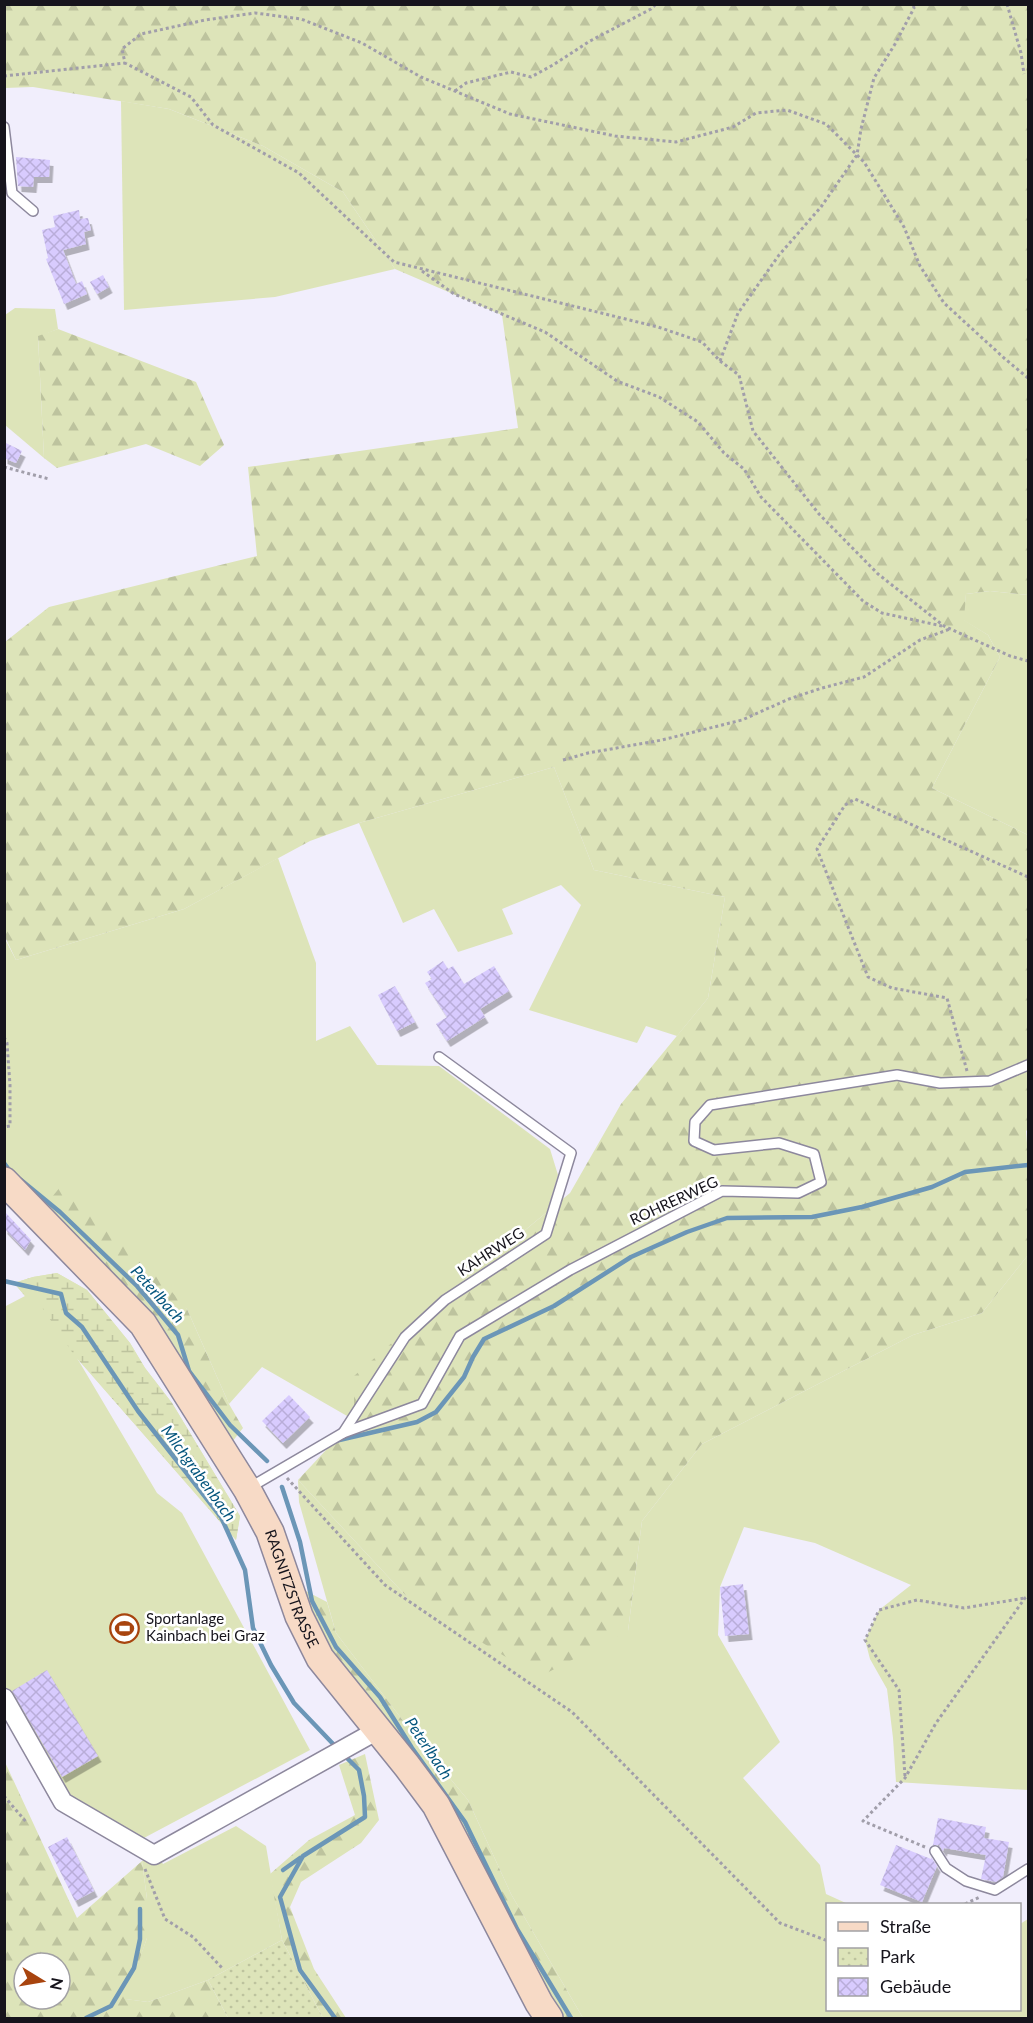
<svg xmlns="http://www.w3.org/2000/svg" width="1033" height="2023" font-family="Lato,sans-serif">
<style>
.green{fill:#dde4b9}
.forest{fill:url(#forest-firs);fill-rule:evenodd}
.wetland{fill:url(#wetland-marsh)}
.park{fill:url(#park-dots)}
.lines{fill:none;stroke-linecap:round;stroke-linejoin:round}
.stream{stroke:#6b96b7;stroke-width:4.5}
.building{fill:url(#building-cross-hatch);filter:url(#shadow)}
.service-casing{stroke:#8d889d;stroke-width:12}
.minor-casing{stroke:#8d889d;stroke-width:21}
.secondary-casing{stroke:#8d889d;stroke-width:30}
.path{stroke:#a19eaa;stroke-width:3;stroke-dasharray:3 3;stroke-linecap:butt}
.service{stroke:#fff;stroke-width:9}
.minor{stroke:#fff;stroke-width:18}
.secondary{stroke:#f7dac6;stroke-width:27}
.labels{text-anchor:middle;stroke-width:5;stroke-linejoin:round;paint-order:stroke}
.street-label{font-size:15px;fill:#16141c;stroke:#fff}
.poi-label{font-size:15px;fill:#16141c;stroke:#fff;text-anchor:start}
.water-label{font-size:16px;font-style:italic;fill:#04557d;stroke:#fff}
</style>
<defs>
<pattern id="forest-firs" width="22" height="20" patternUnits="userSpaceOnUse" patternTransform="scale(1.5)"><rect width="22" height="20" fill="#dde4b9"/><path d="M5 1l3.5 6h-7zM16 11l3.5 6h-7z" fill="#bdc39e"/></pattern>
<pattern id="wetland-marsh" width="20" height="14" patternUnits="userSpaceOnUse" patternTransform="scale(1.5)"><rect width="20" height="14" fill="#dde4b9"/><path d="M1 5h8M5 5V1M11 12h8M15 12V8" fill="none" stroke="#bdc39e"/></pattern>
<pattern id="park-dots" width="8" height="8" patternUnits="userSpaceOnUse" patternTransform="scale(1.5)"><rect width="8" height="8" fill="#dde4b9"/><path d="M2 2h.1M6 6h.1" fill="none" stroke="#bdc39e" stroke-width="1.8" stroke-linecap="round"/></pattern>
<pattern id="building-cross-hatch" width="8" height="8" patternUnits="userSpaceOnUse" patternTransform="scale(1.5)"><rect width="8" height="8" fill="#d8cbfe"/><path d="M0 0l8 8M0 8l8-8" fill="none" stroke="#b9add9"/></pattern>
<filter id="shadow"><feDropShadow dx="3.5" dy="6" stdDeviation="0" flood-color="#0004"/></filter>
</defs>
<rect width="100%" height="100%" fill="#f1eefc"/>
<g class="green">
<polygon points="121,101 169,109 263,146 343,192 395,269 275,297 124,310"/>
<polygon points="15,308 55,309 58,329 38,337 44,458 5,425 5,315"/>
<polygon points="990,591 1028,595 1028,835 932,788 1000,657 988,635 963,620 966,594"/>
<polygon points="554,767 594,870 725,897 708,998 677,1036 646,1026 637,1043 529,1010 581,905 561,885 502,909 513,934 458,952 434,909 403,923 359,823"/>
<polygon points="278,858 316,963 316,1041 350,1026 377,1065 439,1066 550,1149 558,1175 547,1212 450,1292 354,1420 262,1367 229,1404 187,1309 43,1208 5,1171 4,937 16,960 184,909"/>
<polygon points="1028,1255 1028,1790 896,1782 893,1738 887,1689 870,1659 865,1640 879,1610 911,1585 815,1543 744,1527 720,1587 718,1635 780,1742 743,1778 820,1865 826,1894 848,1904 828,1904 828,2010 1020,2010 1020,1924 1028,1919 1028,2018 583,2018 511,1894 468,1800 414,1735 336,1633 299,1502 298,1480 407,1597 628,1631 642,1521 702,1444 913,1335 982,1313"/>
<polygon points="57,1273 87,1290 130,1343 145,1368 172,1403 240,1516 236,1540 77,1358 157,1493 182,1513 310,1750 142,1839 75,1808 5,1698 4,1307 25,1296 14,1283 33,1277"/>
<polygon points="236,1826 266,1846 282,1940 208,1980 148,2002 125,1999 147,1938 147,1899 142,1861 156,1854 163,1864"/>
</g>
<g class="forest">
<polygon points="5,5 1028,5 1028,595 990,591 966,594 964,620 988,635 1000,657 932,788 1028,835 1028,1129 1026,1131 1028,1155 1028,1255 982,1313 913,1335 702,1444 642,1521 628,1631 539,1677 407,1597 298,1480 354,1420 354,1376 450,1292 570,1193 621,1104 708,998 725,897 594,870 554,767 359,823 310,841 184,909 16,960 5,937 5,642 49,607 257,556 248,467 518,428 502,315 395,269 343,192 263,146 169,109 33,87 5,88"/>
<polygon points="58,329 196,382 224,445 200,466 146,444 57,468 44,458 38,336"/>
<polygon points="61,1186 121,1234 187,1309 229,1404 243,1428 232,1442 43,1208"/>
<polygon points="300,1588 327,1602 336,1633 414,1735 468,1800 511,1894 583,2018 564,2018 333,1657"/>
<polygon points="365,1754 379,1820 361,1843 301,1882 290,1907 314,1969 346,2018 323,2018 282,1940 270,1874 309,1840 355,1815 339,1765"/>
<path d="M4,1760l73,158 65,-57 5,38v39l-21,61 22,3 60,-22 20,38h-223zM24,1963h36v36h-36z"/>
</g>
<polygon class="wetland" points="57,1273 87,1290 130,1343 145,1368 172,1403 240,1516 236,1540 74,1355 37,1300 25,1296 14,1283 33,1277"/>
<polygon class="park" points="282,1940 323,2018 228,2018 208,1980"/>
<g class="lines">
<g class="stream">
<polyline points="4,1163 10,1171"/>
<polyline points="21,1180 60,1212 137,1286 178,1335 189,1371 230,1425 267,1461"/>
<polyline points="4,1281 61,1294 66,1313 82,1327 138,1411 221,1517 245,1570 253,1628 271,1665 294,1703 336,1747"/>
<polyline points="335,1441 417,1422 436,1412 464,1377 473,1357 484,1339 554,1306 631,1257 687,1232 727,1218 812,1217 862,1207 932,1187 965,1172 1028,1165"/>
<polyline points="282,1487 300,1542 312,1601 336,1647 380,1697 412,1748 465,1822 517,1929 571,2018"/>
<polyline points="283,1870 300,1858"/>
<polyline points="86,2018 111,2006 134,1968 140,1939 140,1909"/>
<polyline points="335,2018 300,1970 280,1897 303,1856 365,1817 364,1796 359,1770 344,1755"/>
</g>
</g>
<g class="building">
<polygon points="16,157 50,160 49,177 34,177 33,187 18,186"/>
<polygon points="79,210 80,219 88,218 91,230 84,232 86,244 63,250 76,284 82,281 87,294 64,304 46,259 48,258 42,230 55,227 53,216"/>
<polygon points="103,275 109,287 97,294 90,282"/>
<polygon points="4,442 22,451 16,463 4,458"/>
<polygon points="443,961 448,969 453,966 464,984 494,966 509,991 480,1009 485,1017 447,1041 436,1024 447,1017 425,983 432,979 427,972"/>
<polygon points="395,986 415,1022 397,1031 378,995"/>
<polygon points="5,1212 31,1240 25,1250 4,1228"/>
<polygon points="289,1395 310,1417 283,1443 262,1421"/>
<polygon points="743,1584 749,1634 725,1636 720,1587"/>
<polygon points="47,1670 98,1756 62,1777 12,1691"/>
<polygon points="938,1818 986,1827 984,1838 1009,1842 1003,1877 996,1882 981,1879 986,1855 944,1848 943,1851 939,1845 933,1845"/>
<polygon points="67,1837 94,1891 75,1901 48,1847"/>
<polygon points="896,1845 931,1859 931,1857 937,1866 922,1902 880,1885"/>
</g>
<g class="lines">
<defs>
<g id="service">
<polyline points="4,127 12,193 33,211"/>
<polyline points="343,1433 405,1337 445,1300 546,1234 571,1153 439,1057"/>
<polyline points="249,1488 343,1433 422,1404 460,1336 570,1270 722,1191 798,1193 821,1182 814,1154 779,1143 714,1150 694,1141 695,1122 710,1105 897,1075 940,1083 990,1081 1028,1065"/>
<polyline points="935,1851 946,1868 966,1881 995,1890 1028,1869"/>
</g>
<polyline id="minor" points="4,1698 63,1802 154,1855 378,1730"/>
<g id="secondary">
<path id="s1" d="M4,1181l139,143 104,165 23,43 29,84 21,42 87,108 29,39 103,198 10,15"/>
</g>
</defs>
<use href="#service" class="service-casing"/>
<use href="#minor" class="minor-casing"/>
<use href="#secondary" class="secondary-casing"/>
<g class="path">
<polyline points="1007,4 1021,53 1024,74"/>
<polyline points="4,76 125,63"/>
<polyline points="455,91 466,83 511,72 531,77 553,65 590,41 651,9 656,4"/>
<polyline points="422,271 454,294 545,332 617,381 659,397 698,422 724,453 744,469 761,497 863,601 882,613 942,626"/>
<polyline points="720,361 738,313 779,255 821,207 857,155 861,129 874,78 895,44 914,8 913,4"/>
<polyline points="1028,378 1004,358 944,303 920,266 904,227 864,162 826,124 787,110 756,113 733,127 676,142 615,136 510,114 421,77 362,43 301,19 255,13 205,20 141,34 122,49 125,63 191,97 213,125 299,173 394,262 658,327 702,342 720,361 739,375 753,431 819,514 878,574 944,626 1010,656 1028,661"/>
<polyline points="4,467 49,479"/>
<polyline points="563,760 588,753 662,740 742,720 789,699 822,688 864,677 920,640 950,629"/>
<polyline points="4,967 4,980"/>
<polyline points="4,1037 7,1043 10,1085 10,1126 4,1127"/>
<polyline points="967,1071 947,998 892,988 868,977 817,849 845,805 855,799 1028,877"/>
<polyline points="287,1478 385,1585 572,1712 780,1923 828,1941"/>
<polyline points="905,1776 899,1690 865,1640 879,1610 917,1600 964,1608 1025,1598"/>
<polyline points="4,1796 27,1823"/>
<polyline points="925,1847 863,1821 905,1778 936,1723 1025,1598 1028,1596"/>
<polyline points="145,1869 165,1919 193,1937 223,1969"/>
<polyline points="965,1904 980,1897"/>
</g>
<use href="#service" class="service"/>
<use href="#minor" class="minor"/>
<use href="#secondary" class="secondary"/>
</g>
<defs>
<symbol id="stadium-ring" viewBox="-11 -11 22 22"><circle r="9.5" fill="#fff" stroke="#a8440e" stroke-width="1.5"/><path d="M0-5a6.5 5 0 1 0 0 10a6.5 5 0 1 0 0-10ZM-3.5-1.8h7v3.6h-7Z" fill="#a8440e"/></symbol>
</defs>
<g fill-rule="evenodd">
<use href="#stadium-ring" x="108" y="1612" width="33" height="33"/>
</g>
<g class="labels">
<g class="street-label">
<text transform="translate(674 1201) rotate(-25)" y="5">ROHRERWEG</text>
<text transform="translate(491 1252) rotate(-33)" y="5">KAHRWEG</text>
<text dy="5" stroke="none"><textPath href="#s1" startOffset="504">RAGNITZSTRASSE</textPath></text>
</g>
<g class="poi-label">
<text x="146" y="1624">Sportanlage<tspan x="146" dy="17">Kainbach bei Graz</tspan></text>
</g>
<g class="water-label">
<text transform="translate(158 1294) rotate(48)" y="6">Peterlbach</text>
<text transform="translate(199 1473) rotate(54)" y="6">Milchgrabenbach</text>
<text transform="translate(429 1748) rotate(56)" y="6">Peterlbach</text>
</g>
</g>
<rect width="1033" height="2023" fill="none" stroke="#16141c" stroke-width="12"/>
<rect x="826" y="1903" width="195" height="108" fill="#ffffff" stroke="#a2a1a4" stroke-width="1.5"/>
<rect x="838" y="1922" width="30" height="9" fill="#f7dac6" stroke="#a2a1a4" stroke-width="1.5"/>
<text x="880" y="1933" font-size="18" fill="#16141c">Straße</text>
<rect x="838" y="1948" width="30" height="18" fill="url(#park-dots)" stroke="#a2a1a4" stroke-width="1.5"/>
<text x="880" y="1963" font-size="18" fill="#16141c">Park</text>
<rect x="838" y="1978" width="30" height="18" fill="url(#building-cross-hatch)" stroke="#a2a1a4" stroke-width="1.5"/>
<text x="880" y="1993" font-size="18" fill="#16141c">Gebäude</text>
<g transform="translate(42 1981) rotate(101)"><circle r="28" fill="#ffffff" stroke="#a2a1a4" stroke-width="1.5"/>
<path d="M0-4.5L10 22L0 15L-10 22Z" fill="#a8440e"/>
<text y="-9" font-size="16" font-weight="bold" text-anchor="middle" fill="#16141c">N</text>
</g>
</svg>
